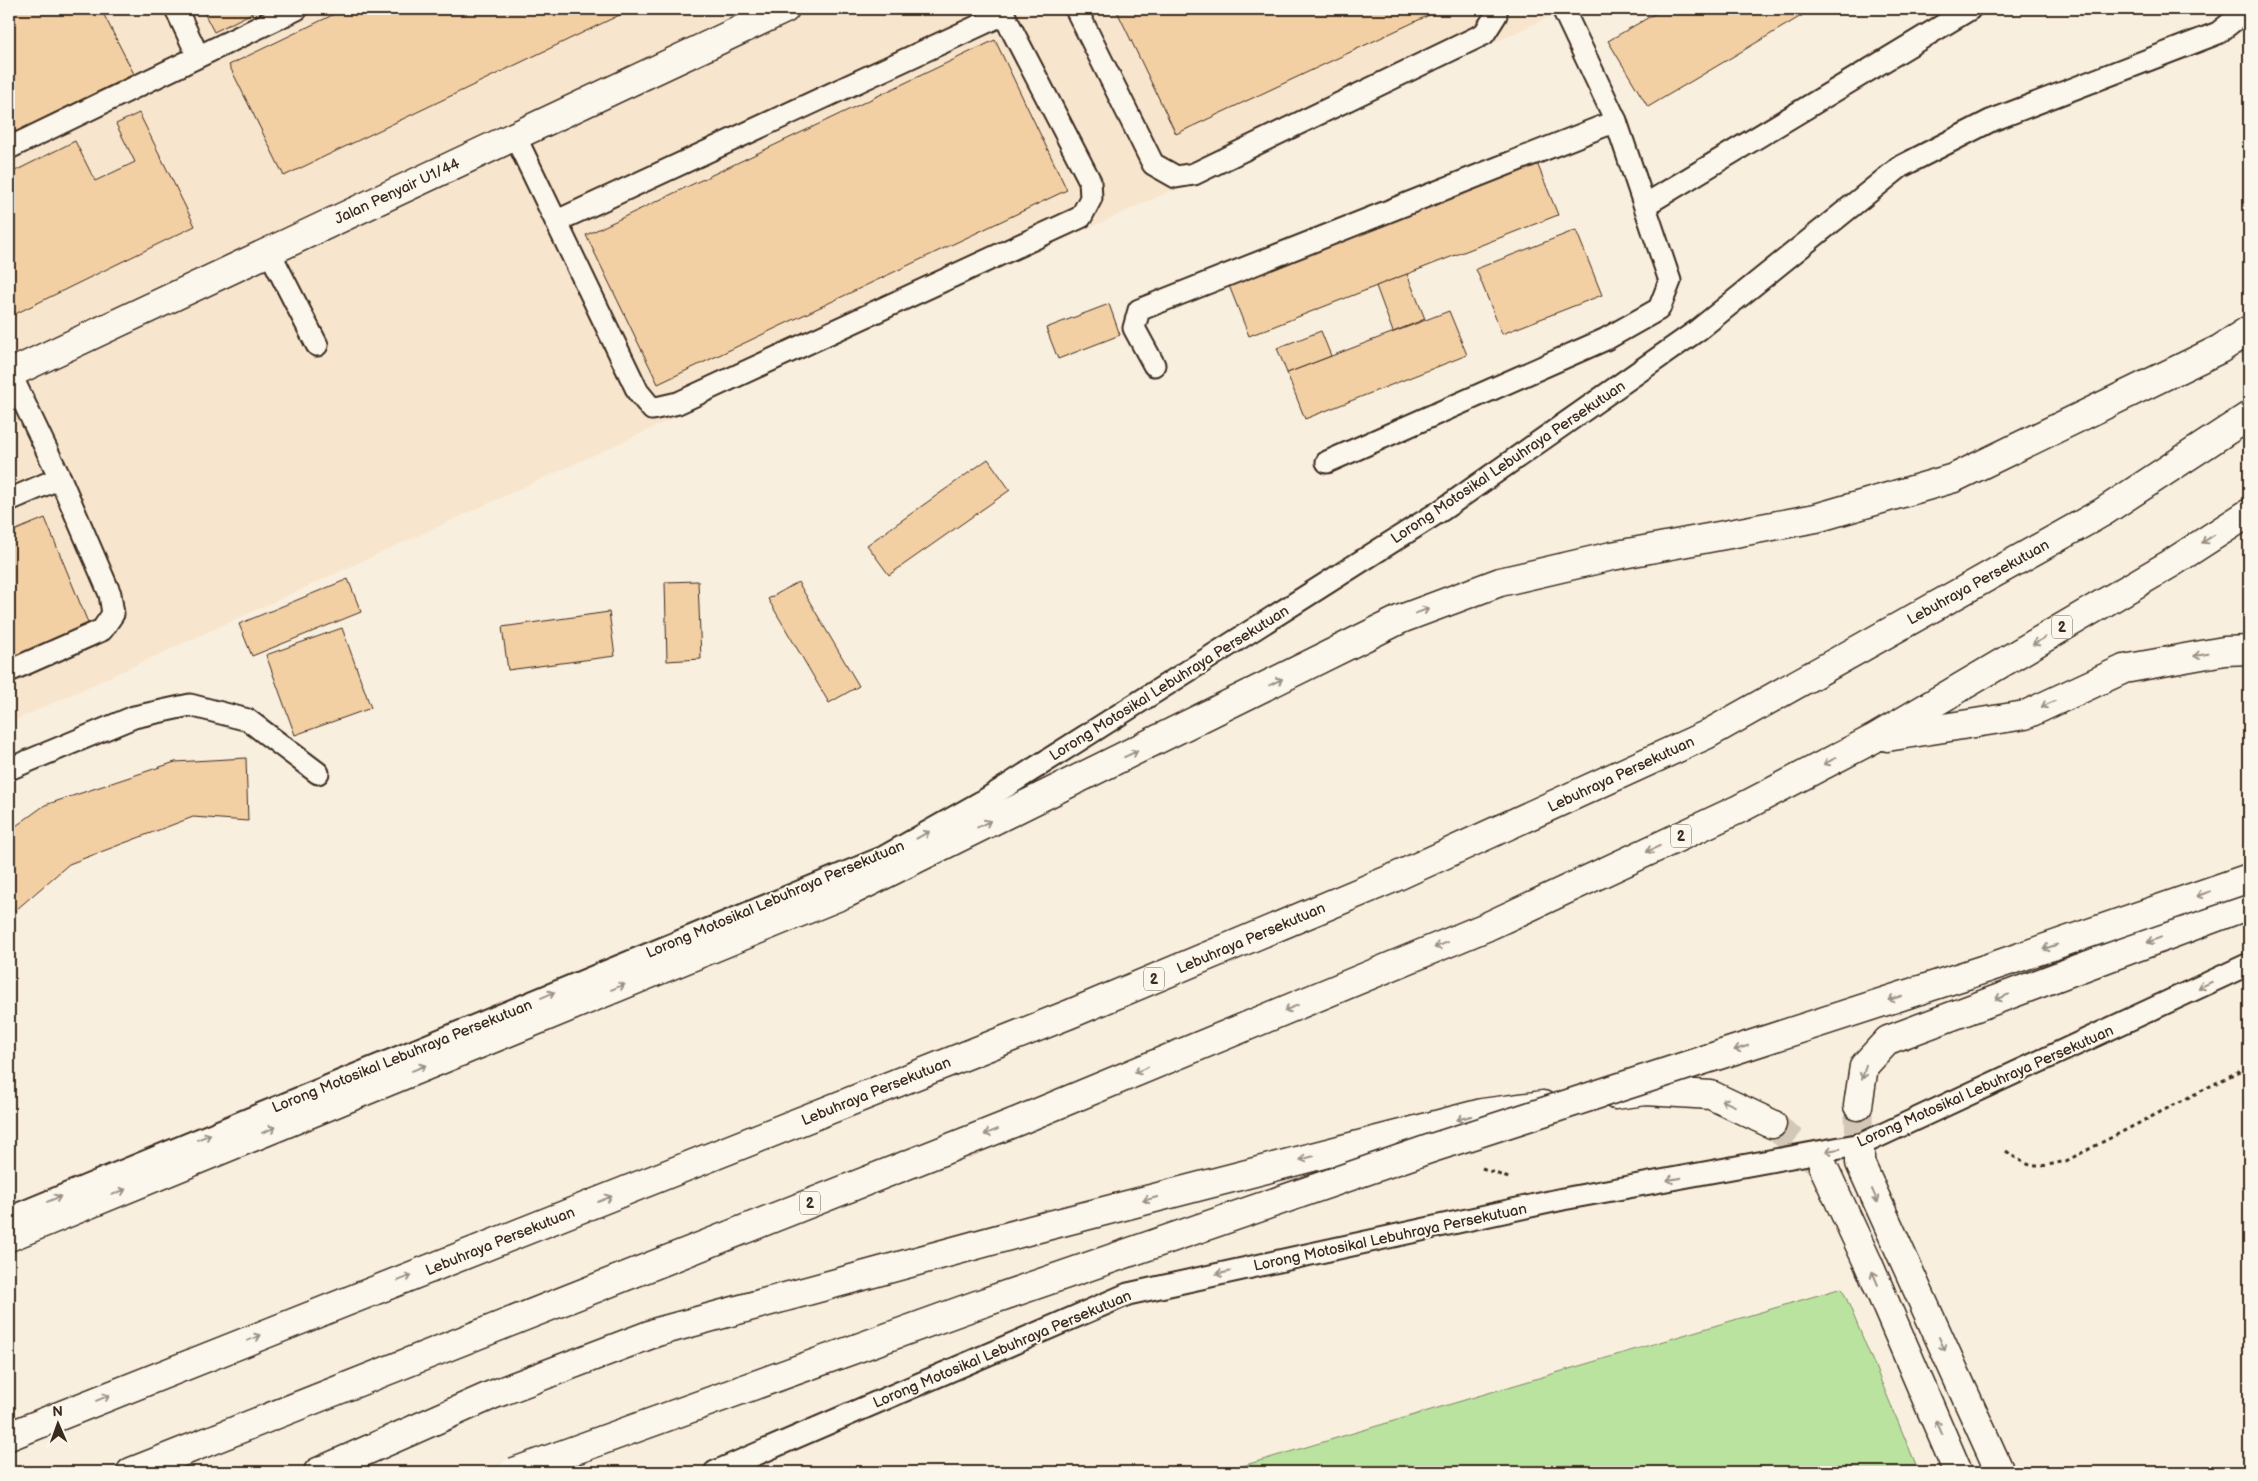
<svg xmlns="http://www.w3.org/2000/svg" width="2258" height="1481" font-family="'Balsamiq Sans',sans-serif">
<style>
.built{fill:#f7e5cd}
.green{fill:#bae3a0;stroke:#7a865f}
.building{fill:#f3cfa4;stroke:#3b2a1e}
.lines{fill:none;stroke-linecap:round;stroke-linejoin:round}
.minor-tunnel{stroke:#d3c8b8;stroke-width:28;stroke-dasharray:28 14;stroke-linecap:butt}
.service-casing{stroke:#3b2a1e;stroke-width:25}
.minor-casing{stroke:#3b2a1e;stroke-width:31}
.trunk-casing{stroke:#3b2a1e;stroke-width:31}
.path{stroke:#3b2a1e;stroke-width:3;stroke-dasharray:4 4;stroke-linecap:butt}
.service{stroke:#fbf7ec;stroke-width:21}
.minor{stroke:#fbf7ec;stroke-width:28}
.trunk{stroke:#fbf7ec;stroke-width:28}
.trunk-bridge-casing{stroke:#3b2a1e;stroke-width:31;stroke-linecap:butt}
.trunk-bridge{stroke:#fbf7ec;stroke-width:28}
.oneway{stroke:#9b9085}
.labels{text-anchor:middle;stroke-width:4;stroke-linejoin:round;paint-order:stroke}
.shield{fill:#fbf7ec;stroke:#75685c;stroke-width:1}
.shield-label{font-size:14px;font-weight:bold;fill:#3b2a1e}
.street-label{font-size:15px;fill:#3b2a1e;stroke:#fbf7ec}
</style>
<rect width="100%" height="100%" fill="#f9efde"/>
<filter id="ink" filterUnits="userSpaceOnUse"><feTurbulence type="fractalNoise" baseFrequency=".02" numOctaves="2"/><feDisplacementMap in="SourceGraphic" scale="10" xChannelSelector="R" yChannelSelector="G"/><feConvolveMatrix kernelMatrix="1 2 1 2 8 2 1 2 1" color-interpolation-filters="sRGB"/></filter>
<g filter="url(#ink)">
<polygon class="built" points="9,9 1548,9 1552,16 9,723"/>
<polygon class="green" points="1842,1288 1919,1472 1222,1472"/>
<g class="building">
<polygon points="9,9 101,9 134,74 9,135"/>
<polygon points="202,9 260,9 214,32"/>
<polygon points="345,9 632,9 284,176 229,65"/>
<polygon points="1116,9 1442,9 1176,134"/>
<polygon points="1663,9 1813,9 1648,107 1608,41"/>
<polygon points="995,40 1067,190 658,384 586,235"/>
<polygon points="139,113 195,226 9,317 9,174 75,141 95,181 135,162 116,124"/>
<polygon points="1537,163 1558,215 1249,336 1228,283"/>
<polygon points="1576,230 1602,295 1502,334 1476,269"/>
<polygon points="1407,274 1425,319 1393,332 1376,286"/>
<polygon points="1109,304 1120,335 1058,359 1046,328"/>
<polygon points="1449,311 1467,355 1305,419 1287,373"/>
<polygon points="1321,331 1331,356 1287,373 1277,348"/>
<polygon points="988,459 1010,490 889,575 867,545"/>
<polygon points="45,518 89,625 9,658 9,533"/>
<polygon points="348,579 361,612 252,656 239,624"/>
<polygon points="698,581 701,659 667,661 665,582"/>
<polygon points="798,582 859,686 829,703 768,599"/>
<polygon points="609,612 615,656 508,670 502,627"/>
<polygon points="342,628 371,708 295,735 266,655"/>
<polygon points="246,758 248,821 193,817 69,864 9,916 9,831 45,805 175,762"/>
</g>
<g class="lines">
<g class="minor-tunnel">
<polyline points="1858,1106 1860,1150"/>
<polyline points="1772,1124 1823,1166"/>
</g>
<defs>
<g id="service">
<polyline points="176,9 198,56"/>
<polyline points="1076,9 1153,164 1176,177 1194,174 1484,34 1496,15 1496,9"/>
<polyline points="515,136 638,392 652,409 678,403 1081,217 1091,198 1090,181 1001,9"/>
<polyline points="9,148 297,9"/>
<polyline points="1645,205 1970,9"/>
<polyline points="557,221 1004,14"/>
<polyline points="269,251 317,345"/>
<polyline points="1154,365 1134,328 1139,310 1616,121"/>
<polyline points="1327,462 1606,339 1659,309 1670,281 1616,121 1563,9"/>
<polyline points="9,500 60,478"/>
<polyline points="9,671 102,630 113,614 110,594 60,478 10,373"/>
<polyline points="9,769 134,717 190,705 248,720 318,773"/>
<polyline points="9,1218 884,857 983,801 1442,510 1698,330 1900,167 1990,121 2218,33 2248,9"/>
<polyline points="715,1472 1128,1294 1563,1199 1862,1144 2249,964"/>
</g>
<g id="minor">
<polyline points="9,374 785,9"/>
<polyline points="1615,1095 1646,1091 1711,1095 1772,1124"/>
<polyline points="1858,1106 1864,1066 1888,1040 2249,905"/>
<polyline points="1860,1150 1860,1163 2000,1472"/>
<polyline points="1823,1166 1868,1263 1958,1472"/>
<polyline points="318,1472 492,1395 657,1332 1031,1230 1482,1113 1543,1105"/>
</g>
<g id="trunk">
<polyline points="1887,737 2025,715 2124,669 2224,651 2249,650"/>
<polyline points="9,1237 847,893 1401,619 1500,582 1612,556 1816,518 1954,478 2220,349 2249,330"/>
<polyline points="9,1436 1070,1014 1391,879 1706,735 2103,512 2249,416"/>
<polyline points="131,1472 1018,1121 1486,927 1739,809 1873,739 2170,564 2249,513"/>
</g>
</defs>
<use href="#service" class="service-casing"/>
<use href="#minor" class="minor-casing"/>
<use href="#trunk" class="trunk-casing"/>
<g class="path">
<path d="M2006,1151c26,19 29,17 60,10l183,-95"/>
<polyline points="1482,1168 1511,1179"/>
</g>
<use href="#service" class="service"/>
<use href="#minor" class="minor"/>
<use href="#trunk" class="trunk"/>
<defs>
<polyline id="trunk-bridge" points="514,1472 974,1306 1432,1148 1988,968 2249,878"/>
</defs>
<use href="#trunk-bridge" class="trunk-bridge-casing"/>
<use href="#trunk-bridge" class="trunk-bridge"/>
</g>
<defs><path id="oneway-shaft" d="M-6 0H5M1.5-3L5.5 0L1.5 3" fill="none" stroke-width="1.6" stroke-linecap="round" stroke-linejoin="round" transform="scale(1.25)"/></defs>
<g class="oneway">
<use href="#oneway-shaft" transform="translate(2208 539) rotate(147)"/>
<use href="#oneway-shaft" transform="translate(1422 611) rotate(-20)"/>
<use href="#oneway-shaft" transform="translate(2039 641) rotate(150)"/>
<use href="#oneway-shaft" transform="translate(2201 655) rotate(170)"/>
<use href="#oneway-shaft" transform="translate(1276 682) rotate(-27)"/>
<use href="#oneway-shaft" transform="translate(2048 704) rotate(155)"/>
<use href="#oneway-shaft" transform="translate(1131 754) rotate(-25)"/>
<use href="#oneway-shaft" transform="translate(1830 761) rotate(152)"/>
<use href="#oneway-shaft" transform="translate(984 824) rotate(-27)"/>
<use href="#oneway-shaft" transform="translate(923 835) rotate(-29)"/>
<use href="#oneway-shaft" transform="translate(1653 849) rotate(155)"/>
<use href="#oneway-shaft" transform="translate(2203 894) rotate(161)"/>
<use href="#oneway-shaft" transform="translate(2154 940) rotate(159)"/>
<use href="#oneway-shaft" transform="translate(1441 945) rotate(157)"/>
<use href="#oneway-shaft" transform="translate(2050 947) rotate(161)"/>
<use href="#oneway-shaft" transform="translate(2205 985) rotate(155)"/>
<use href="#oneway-shaft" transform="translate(618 987) rotate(-22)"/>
<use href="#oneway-shaft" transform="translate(548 995) rotate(-22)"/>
<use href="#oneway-shaft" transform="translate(2002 997) rotate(159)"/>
<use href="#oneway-shaft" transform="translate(1895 998) rotate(162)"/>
<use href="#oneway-shaft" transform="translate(1291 1008) rotate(157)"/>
<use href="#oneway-shaft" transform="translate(1741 1048) rotate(162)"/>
<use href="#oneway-shaft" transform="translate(419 1068) rotate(-22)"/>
<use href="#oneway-shaft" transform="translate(1141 1070) rotate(157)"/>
<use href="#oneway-shaft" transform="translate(1864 1072) rotate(105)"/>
<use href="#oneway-shaft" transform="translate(1728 1103) rotate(-155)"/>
<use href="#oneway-shaft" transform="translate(1464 1118) rotate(165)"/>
<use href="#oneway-shaft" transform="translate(269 1130) rotate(-22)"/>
<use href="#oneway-shaft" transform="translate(991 1132) rotate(158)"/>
<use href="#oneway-shaft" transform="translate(204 1137) rotate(-22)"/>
<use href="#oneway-shaft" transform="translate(1833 1150) rotate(170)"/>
<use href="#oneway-shaft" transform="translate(1307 1158) rotate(165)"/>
<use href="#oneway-shaft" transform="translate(1674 1179) rotate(170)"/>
<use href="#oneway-shaft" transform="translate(119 1192) rotate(-22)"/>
<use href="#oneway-shaft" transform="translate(1875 1196) rotate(66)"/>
<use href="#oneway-shaft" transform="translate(54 1199) rotate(-22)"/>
<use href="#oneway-shaft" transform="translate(605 1199) rotate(-22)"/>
<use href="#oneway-shaft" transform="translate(1150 1199) rotate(165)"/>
<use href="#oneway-shaft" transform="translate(1223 1273) rotate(168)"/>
<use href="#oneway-shaft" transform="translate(405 1278) rotate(-22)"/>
<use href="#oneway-shaft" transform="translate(1875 1278) rotate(-113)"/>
<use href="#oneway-shaft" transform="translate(254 1338) rotate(-22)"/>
<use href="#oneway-shaft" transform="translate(1942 1344) rotate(66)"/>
<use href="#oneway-shaft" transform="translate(103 1398) rotate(-22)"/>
<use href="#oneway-shaft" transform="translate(1939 1427) rotate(-113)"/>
</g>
</g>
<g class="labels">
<g class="shield">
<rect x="2052" y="615.5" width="20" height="23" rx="4"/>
<rect x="1671" y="824.5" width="20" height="23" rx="4"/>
<rect x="1144" y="967.5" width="20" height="23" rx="4"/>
<rect x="800" y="1191.5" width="20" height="23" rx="4"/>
</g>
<g class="shield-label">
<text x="2062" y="632">2</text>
<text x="1681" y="841">2</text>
<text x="1154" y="984">2</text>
<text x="810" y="1208">2</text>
</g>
<g class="street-label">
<text transform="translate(397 191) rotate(-25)" y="5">Jalan Penyair U1/44</text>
<text transform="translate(1508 462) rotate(-34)" y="5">Lorong Motosikal Lebuhraya Persekutuan</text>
<text transform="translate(1978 582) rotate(-29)" y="5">Lebuhraya Persekutuan</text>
<text transform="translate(1169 683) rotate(-32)" y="5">Lorong Motosikal Lebuhraya Persekutuan</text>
<text transform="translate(1621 774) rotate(-25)" y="5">Lebuhraya Persekutuan</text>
<text transform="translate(775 899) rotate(-23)" y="5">Lorong Motosikal Lebuhraya Persekutuan</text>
<text transform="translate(1251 938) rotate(-23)" y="5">Lebuhraya Persekutuan</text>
<text transform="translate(402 1056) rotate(-22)" y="5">Lorong Motosikal Lebuhraya Persekutuan</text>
<text transform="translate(1985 1086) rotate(-24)" y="5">Lorong Motosikal Lebuhraya Persekutuan</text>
<text transform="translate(876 1091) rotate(-22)" y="5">Lebuhraya Persekutuan</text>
<text transform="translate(1390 1237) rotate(-12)" y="5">Lorong Motosikal Lebuhraya Persekutuan</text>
<text transform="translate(500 1241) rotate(-22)" y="5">Lebuhraya Persekutuan</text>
<text transform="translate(1002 1349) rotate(-23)" y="5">Lorong Motosikal Lebuhraya Persekutuan</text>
</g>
</g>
<rect width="2258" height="1481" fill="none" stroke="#fbf7ec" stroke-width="30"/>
<rect x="15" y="15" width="2228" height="1451" fill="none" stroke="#3b2a1e" stroke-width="2" filter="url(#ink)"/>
<g transform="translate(58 1424) rotate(358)" stroke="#fbf7ec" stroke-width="4" paint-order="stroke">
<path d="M0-4L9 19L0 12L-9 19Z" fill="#3b2a1e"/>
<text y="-8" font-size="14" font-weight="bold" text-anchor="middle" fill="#3b2a1e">N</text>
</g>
</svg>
